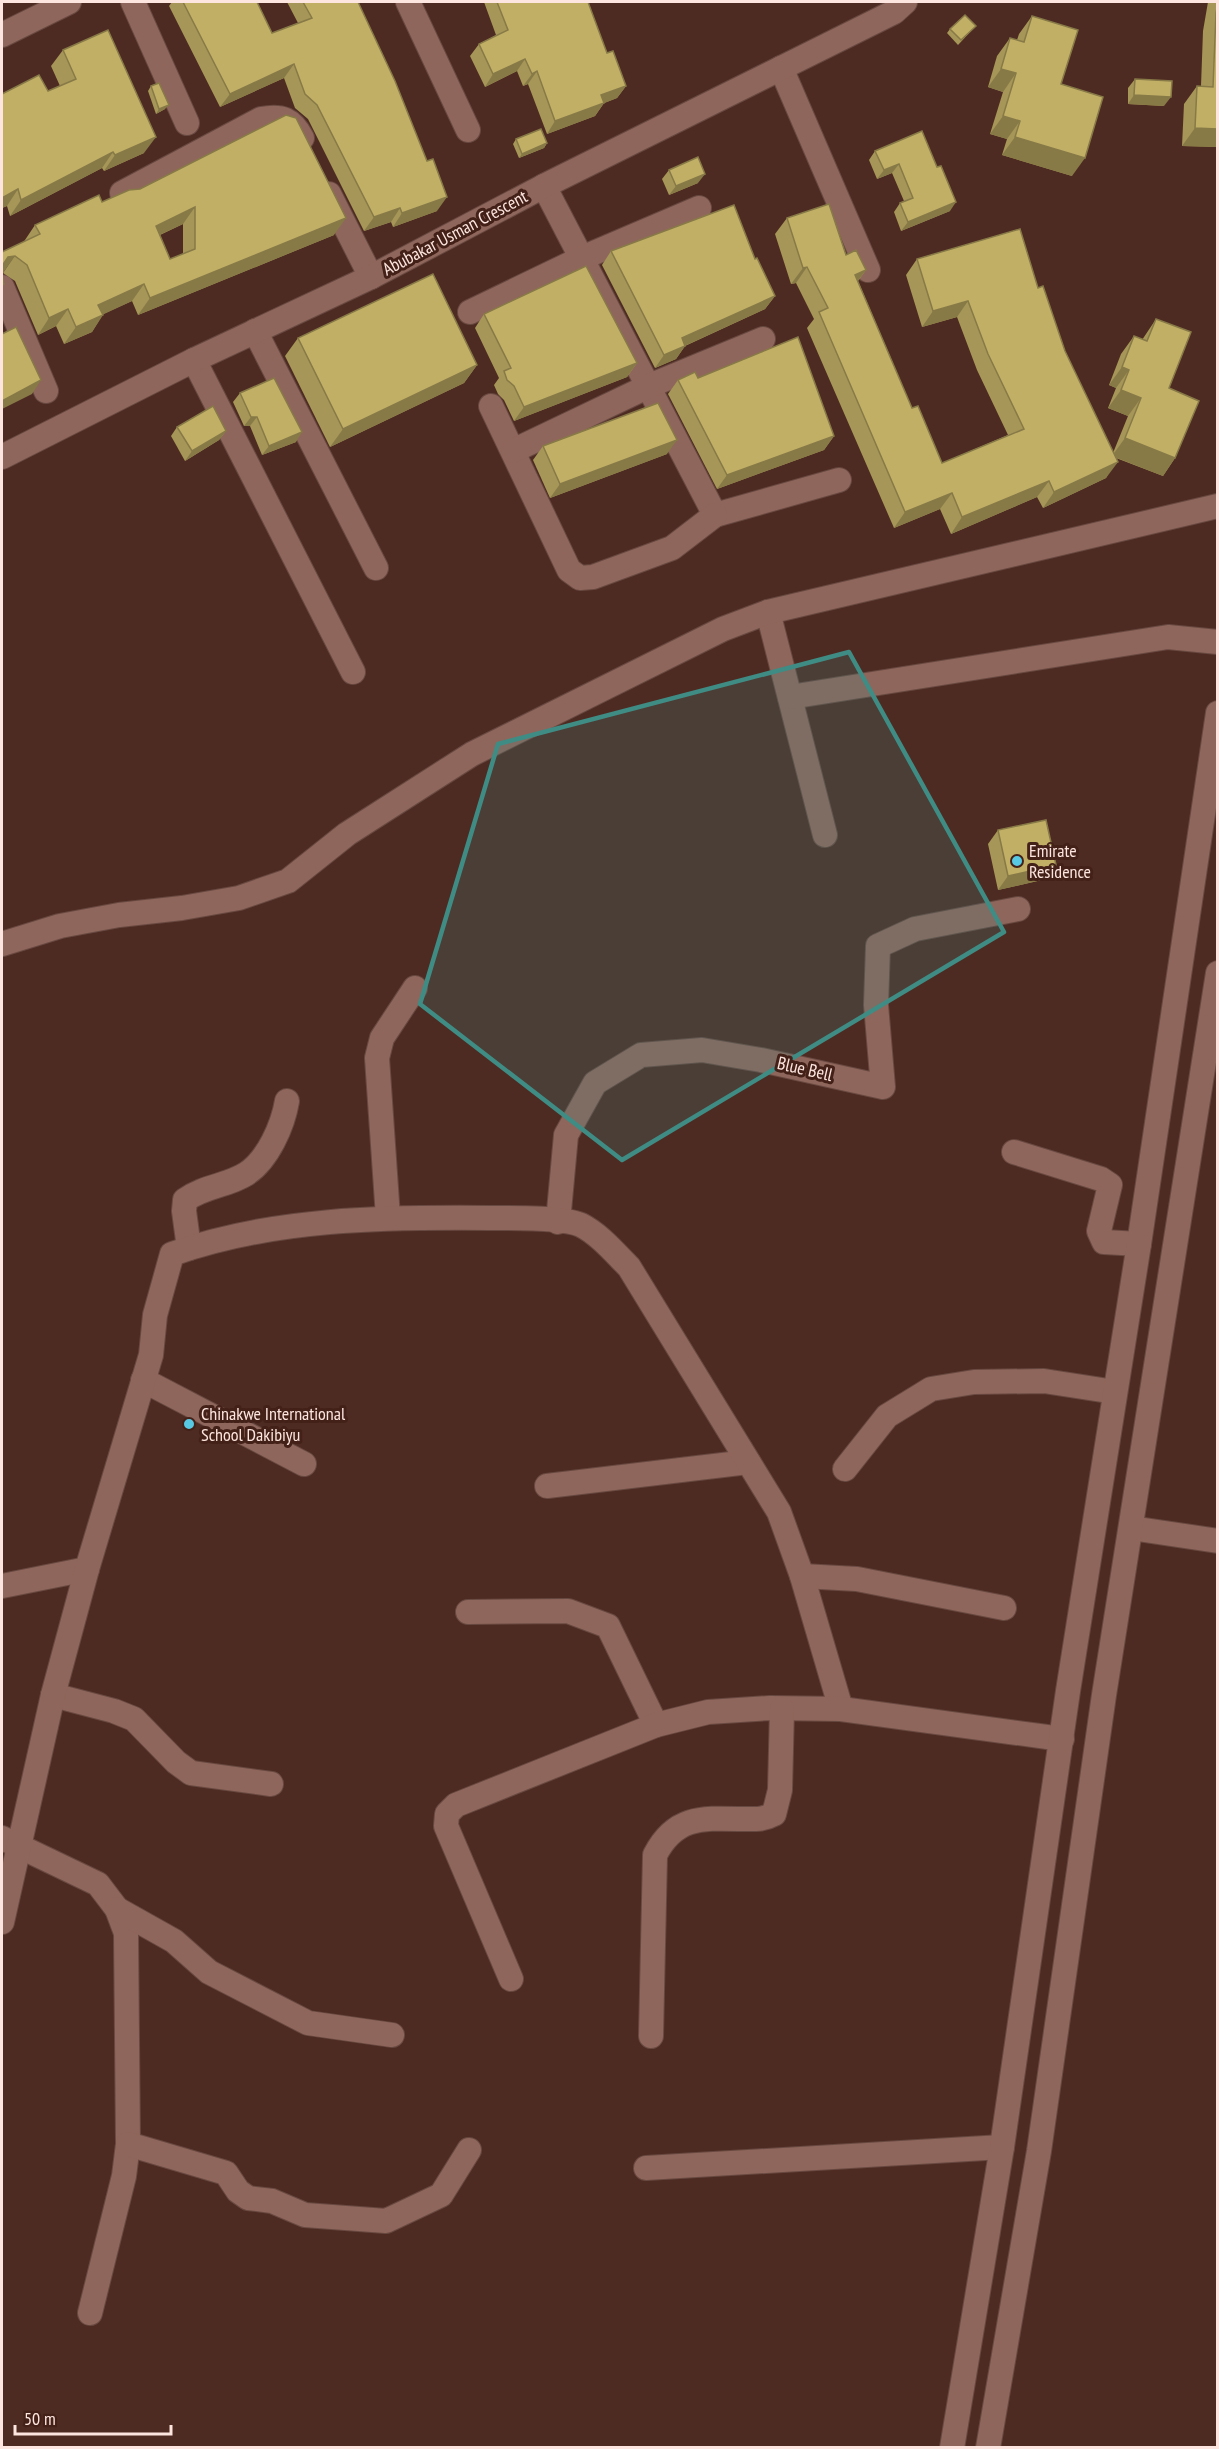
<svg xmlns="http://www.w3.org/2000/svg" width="1219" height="2449" font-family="'PT Sans Narrow',sans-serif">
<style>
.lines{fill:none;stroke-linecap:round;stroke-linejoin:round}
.minor-casing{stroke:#684941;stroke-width:26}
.minor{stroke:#8f665b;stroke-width:24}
.wall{fill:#a69658;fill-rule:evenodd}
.shaded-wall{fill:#877a47}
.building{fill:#c1af66;stroke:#877a47;stroke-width:1.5;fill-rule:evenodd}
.marked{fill:#3f8c85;fill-opacity:0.2;stroke:#3f8c85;stroke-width:4.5;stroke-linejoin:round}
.poi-dot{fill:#58c9e3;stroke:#432118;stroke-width:2}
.labels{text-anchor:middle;stroke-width:6;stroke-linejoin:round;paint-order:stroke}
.street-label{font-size:18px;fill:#fde6df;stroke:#432118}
.poi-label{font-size:18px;fill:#fde6df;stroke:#432118;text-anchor:start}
</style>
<rect width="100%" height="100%" fill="#4e2b22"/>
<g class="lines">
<defs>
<g id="minor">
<polyline points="133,2 187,123"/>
<polyline points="408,2 468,130"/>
<polyline points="2,35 69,2"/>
<polyline points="781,68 868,270"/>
<polyline points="544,186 715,515 839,480"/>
<path d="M122,193l139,-74c21,-4 31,0 41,19"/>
<polyline points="329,194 371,277"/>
<polyline points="2,287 46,391"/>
<polyline points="470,312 582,258 699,208"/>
<polyline points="255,331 376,568"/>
<polyline points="194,360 353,672"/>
<polyline points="491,406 569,570 580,578 593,577 672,548 715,515"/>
<polyline points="513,451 649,386 763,339"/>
<polyline points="2,457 194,360 371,277 544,186 894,12 905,2"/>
<polyline points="768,612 825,835"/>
<polyline points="790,697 1168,637 1218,642"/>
<polyline points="2,944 60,926 119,915 182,908 239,898 288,881 347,834 472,754 723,629 768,612 1218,506"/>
<polyline points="1014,1152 1101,1179 1110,1185 1099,1231 1104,1242 1139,1244"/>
<polyline points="388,1217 377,1058 382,1038 415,988"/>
<polyline points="558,1222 566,1135 595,1083 641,1055 702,1050 761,1060 883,1087 876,1005 878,946 915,929 1018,909"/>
<path d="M189,1248l-5,-37 1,-11c19,-14 42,-14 61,-26 22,-14 37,-49 41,-73"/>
<polyline points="143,1380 304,1464"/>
<polyline points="845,1469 887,1416 931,1389 974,1382 1044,1381 1115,1392"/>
<polyline points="547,1486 748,1462"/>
<polyline points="1131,1528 1218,1541"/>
<polyline points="802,1576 857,1579 1004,1608"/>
<polyline points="2,1586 87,1569"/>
<polyline points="468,1612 568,1611 608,1626 656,1725"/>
<polyline points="53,1695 114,1711 134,1719 176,1762 191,1773 271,1784"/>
<polyline points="2,1838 98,1884 117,1909 126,1933 128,2144 124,2176 90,2313"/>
<polyline points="117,1909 174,1941 209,1972 308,2023 392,2035"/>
<path d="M2,1922l51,-227 34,-126 64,-214 4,-40 17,-61c101,-36 212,-37 318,-36 22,0 73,-1 91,7 18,9 34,28 48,42l150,245 23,64 39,133"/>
<polyline points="511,1979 446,1826 447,1814 456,1805 656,1725 708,1712 770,1708 841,1709 1062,1739"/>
<path d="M651,2036l4,-181c20,-39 47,-37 87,-36 13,0 21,1 32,-5l6,-24 2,-81"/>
<polyline points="128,2144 226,2173 238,2191 248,2198 272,2201 305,2215 386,2221 441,2195 469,2150"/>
<polyline points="646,2168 1002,2147"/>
<polyline points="952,2448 1002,2147 1068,1691 1139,1244 1218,713"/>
<polyline points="988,2448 1039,2151 1104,1695 1218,973"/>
</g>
</defs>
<use href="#minor" class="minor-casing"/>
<use href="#minor" class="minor"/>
</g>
<g class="wall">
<polygon points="172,2 257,2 272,33 298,23 287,2 358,2 437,211 393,227 391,222 364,231 308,119 295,108 284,78 220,107 169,6"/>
<polygon points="484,2 588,2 607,53 626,86 617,98 604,103 595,116 547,134 528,84 523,86 517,71 485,87 470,56 479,44 496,35"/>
<polygon points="1208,2 1218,2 1218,147 1182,146 1184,104 1197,86 1201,86 1203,31"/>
<polygon points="1032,16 1061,84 1072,176 1002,155 1007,139 990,134 1003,92 988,87 997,56 1010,38 1017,40 1019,34"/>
<polygon points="950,29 972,30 958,45 947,33"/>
<polygon points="63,50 144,153 104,171 102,168 10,216 7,206 2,208 2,94 48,91 60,86 51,66"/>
<polygon points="1135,79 1164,106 1128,104 1128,88"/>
<polygon points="151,86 165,109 156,114 148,91"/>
<polygon points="922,131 950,211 901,231 894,212 900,203 904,201 892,173 877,179 869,160 875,151"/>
<polygon points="516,139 547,143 544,148 519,158 513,144"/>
<polygon points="669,170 698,183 669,195 662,179"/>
<path d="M129,190l205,45 -196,80 -6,-14 -29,13 -11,18 -28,12 -8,-18 -18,9 -23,-54 -12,-8 32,-48 67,-23zM183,224v30l-13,5 -10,-24z"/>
<polygon points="787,218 846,255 866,270 858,281 912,408 942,463 1008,435 977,370 957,317 922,327 906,275 917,259 1038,288 1065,351 1113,453 1128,416 1108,408 1116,388 1109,385 1121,354 1134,336 1142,340 1156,319 1169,388 1175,458 1163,476 1116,458 1106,478 1043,508 1037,497 951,534 940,509 894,528 807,328 814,319 796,283 791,284 775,234"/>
<polygon points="611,251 755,259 775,296 765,309 685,346 676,359 655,368 602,265"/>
<polygon points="484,314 637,363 627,377 514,421 504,400 498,394 494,385 499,378 475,328"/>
<polygon points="298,338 477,365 464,383 330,447 285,356"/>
<polygon points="698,378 834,436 824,450 717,489 668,394 678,380"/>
<polygon points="240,393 296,442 262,455 250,426 244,426 233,402"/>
<polygon points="177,427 226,431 219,440 185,461 171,436"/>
<polygon points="543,446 667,454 550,498 533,460"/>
<polygon points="998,830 1046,879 998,890 988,844"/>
</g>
<g class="shaded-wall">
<polygon points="525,59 517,71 485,87 493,74"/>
<polygon points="294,64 284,78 220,107 230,94"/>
<polygon points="1001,69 1016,73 1003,92 988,87"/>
<polygon points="537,71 528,84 523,86 532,74"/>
<polygon points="626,86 617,98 592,108 601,95"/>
<polygon points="1134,95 1171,97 1164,106 1128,104"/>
<polygon points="604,103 595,116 547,134 555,121"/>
<polygon points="169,105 165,109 156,114 159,109"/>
<polygon points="1003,116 1020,121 1007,139 990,134"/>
<polygon points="1195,128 1218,129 1218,147 1182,146"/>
<polygon points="156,137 144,153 104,171 115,155"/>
<polygon points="1015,137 1085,158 1072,176 1002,155"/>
<polygon points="547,143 544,148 519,158 522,154"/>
<polygon points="113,152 102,168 10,216 21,200"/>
<polygon points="899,164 892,173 877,179 884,170"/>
<polygon points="705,174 698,183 669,195 676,186"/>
<polygon points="18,189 7,206 2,208 2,198"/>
<polygon points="447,197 437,211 393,227 402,213"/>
<polygon points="956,202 950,211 901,231 908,222"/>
<polygon points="195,207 183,224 144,242 156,226"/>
<polygon points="400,208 391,222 364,231 374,217"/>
<polygon points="346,218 334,235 138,315 150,298"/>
<polygon points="15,256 3,273 2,273 2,266 8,257"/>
<polygon points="807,267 796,283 791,284 803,268"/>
<polygon points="866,270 854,286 855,275"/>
<polygon points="144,284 132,301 87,322 98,305"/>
<polygon points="775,296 765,309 680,348 685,346 676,359 655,368 664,355 682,338"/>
<polygon points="968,301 957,317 922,327 933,311"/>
<polygon points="68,309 56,326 38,335 49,318"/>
<polygon points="103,315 92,332 64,344 76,327"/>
<polygon points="637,363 627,377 514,421 524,407"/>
<polygon points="477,365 464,383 330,447 343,429"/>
<polygon points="1122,367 1129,370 1116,388 1109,385"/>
<polygon points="41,380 32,394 2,409 2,401"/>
<polygon points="1121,390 1141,398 1128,416 1108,408"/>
<polygon points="251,417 257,417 250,426 244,426"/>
<polygon points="226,431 219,440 185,461 192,451"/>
<polygon points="302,432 296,442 262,455 269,446"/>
<polygon points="834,436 824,450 717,489 727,475"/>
<polygon points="1125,438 1175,458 1163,476 1112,456"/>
<polygon points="677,440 667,454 550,498 560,484"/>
<polygon points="1118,462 1106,478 1043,508 1054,492"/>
<polygon points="1049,481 1037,497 951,534 962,517"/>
<polygon points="952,493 940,509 894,528 905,512"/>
<polygon points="1056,865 1046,879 998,890 1008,876"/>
</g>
<g class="building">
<polygon points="183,2 257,2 272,33 312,18 303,2 358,2 395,81 427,161 433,159 447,197 402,213 400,208 374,217 317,105 305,94 294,64 230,94"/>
<polygon points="497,2 588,2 607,53 613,51 626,86 601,95 604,103 555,121 537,71 532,74 525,59 493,74 479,44 508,30"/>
<polygon points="1218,2 1218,129 1195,128 1197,86 1213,87 1216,13"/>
<polygon points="965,15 976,26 961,40 950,29"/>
<polygon points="1032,16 1078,30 1061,84 1103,97 1085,158 1015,137 1020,121 1003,116 1016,73 1001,69 1010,38 1024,42"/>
<polygon points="108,30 156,137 115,155 113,152 21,200 18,189 2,198 2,94 39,75 48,91 76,79 63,50"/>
<polygon points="1135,79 1172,81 1171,97 1134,95"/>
<polygon points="159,83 169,105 159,109 151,86"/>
<path d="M286,115l10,3 50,100 -196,80 -6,-14 -46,21 5,10 -27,12 -8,-18 -19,9 -22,-53 -12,-9 -7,1 -6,9v-14l38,-18 -5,-9 64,-30 3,7 27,-12 11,-1zM195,207v42l-25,10 -14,-33z"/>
<polygon points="541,129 547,143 522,154 516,139"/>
<polygon points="922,131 937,167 941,166 956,202 908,222 900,203 913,198 899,164 884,170 875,151"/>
<polygon points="698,157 705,174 676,186 669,170"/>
<polygon points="829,204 846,255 856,250 866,270 855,275 912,408 918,406 942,463 1024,429 988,354 968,301 933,311 917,259 1020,229 1038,288 1043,286 1065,351 1118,462 1054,492 1049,481 962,517 952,493 905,512 819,312 828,308 807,267 803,268 787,218"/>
<polygon points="734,205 755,259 757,258 775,296 682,338 685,346 664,355 611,251"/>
<polygon points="586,266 637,363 524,407 514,386 507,380 504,371 511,368 484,314"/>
<polygon points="433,274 477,365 343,429 298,338"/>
<polygon points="2,275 4,284 2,285"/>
<polygon points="1156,319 1191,332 1169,388 1199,401 1175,458 1125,438 1141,398 1121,390 1129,370 1122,367 1134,336 1147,341"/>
<polygon points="16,327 41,380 2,401 2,334"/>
<polygon points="798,337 834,436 727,475 678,380 695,372 698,378"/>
<polygon points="274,378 302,432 269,446 257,417 251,417 240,393"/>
<polygon points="658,403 677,440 560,484 543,446"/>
<polygon points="213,406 226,431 192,451 177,427"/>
<polygon points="1046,820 1056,865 1008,876 998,830"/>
</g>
<path class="marked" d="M849,652l155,280 -382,228 -202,-156 78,-260z"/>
<g class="poi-dot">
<circle cx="1017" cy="861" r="6"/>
<circle cx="189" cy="1424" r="6"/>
</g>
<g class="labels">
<g class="street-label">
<text transform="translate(455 233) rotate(-28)" y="6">Abubakar Usman Crescent</text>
<text transform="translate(805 1069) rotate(13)" y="6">Blue Bell</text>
</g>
<g class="poi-label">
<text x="1029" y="857">Emirate<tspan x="1029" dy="21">Residence</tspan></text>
<text x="201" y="1420">Chinakwe International<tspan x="201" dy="21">School Dakibiyu</tspan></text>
</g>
</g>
<rect width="1219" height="2449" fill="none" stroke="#fde6df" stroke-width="6"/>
<path d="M15 2425v9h156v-9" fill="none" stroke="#fde6df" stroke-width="3"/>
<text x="24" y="2425" font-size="18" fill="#fde6df" stroke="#432118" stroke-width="4.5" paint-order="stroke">50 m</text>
</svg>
